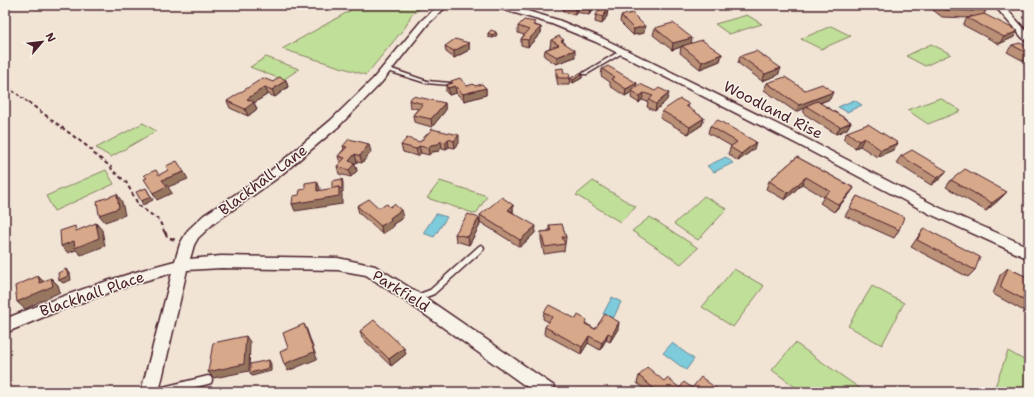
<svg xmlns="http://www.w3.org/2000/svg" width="1034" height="397" font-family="'Shantell Sans',sans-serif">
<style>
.green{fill:#c0df98;stroke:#857f62}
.water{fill:#7dcbdb;stroke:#698695}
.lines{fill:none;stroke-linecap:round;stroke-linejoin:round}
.lane-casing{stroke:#4a1f2b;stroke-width:3}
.street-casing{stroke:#4a1f2b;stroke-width:3}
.path-far2{stroke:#4a1f2b;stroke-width:1.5;stroke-dasharray:3 2;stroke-linecap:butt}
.path-far1{stroke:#4a1f2b;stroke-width:2;stroke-dasharray:4 3;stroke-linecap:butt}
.path{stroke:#4a1f2b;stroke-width:2.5;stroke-dasharray:5 3.5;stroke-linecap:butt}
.lane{fill:#f7f3e8;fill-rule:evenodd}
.street{fill:#f7f3e8;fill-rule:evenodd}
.wall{fill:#ba9077;stroke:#4a1f2b}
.shaded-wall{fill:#977661;stroke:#4a1f2b}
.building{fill:#d8a88a;stroke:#4a1f2b}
.labels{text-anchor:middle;stroke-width:3;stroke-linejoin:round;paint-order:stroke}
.street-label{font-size:15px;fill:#4a1f2b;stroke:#f7f3e8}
</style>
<rect width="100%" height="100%" fill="#f1e4d5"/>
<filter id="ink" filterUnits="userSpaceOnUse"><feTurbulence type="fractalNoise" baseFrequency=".025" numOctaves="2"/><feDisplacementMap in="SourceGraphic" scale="8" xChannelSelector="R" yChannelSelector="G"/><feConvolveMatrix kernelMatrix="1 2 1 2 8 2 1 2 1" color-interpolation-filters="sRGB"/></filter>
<g filter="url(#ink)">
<g class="green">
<polygon points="360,5 425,5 411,15 406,26 366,75 282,49"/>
<polygon points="747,15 762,24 729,34 715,24"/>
<polygon points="831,26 851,36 821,49 801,39"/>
<polygon points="931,44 951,54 925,66 906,56"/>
<polygon points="266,57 299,69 283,80 250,67"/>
<polygon points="940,98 961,111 928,124 907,110"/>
<polygon points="143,123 156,131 111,157 96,148"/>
<polygon points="106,170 114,184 54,211 46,196"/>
<polygon points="440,181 487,196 476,214 427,198"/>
<polygon points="593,181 636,207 620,222 576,195"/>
<polygon points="704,196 727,209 698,240 674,224"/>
<polygon points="650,217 698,248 681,264 632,231"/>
<polygon points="734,269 764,286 733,327 702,307"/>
<polygon points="872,286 904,303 882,345 848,326"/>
<polygon points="795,343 865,392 802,392 772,370"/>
<polygon points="1008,351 1029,363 1029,392 993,392"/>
</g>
<g class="water">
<polygon points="854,100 862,105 847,112 838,107"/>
<polygon points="726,157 733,163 714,172 707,166"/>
<polygon points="436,214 447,217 434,237 423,233"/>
<polygon points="612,297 621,302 613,319 603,314"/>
<polygon points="672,343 694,359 686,370 663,353"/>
</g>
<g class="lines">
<defs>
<g id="lane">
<polygon points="620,51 624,51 624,52 587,74 583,74 583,73"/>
<polygon points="385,68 389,68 427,81 450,83 452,84 450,85 426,83 385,70"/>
<polygon points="481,245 483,246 484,248 483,250 434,294 416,301 414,300 412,298 414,296 430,290 479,246"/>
<polygon points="208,376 211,377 212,380 211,383 208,384 175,392 155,392 156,389 159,388"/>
</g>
<g id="street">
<path d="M439,5h9l-20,19 -47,59 -43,44 -62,52 -62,44 -16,15 -4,7 -4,14 31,-3 117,2 37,8 45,28 134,92 3,6h-23l-124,-88 -44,-29 -28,-5 -117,-2 -34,2 -28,122h-18l31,-119 -42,12 -67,24 -58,24v-14c56,-23 112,-43 170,-58l5,-17 8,-14 16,-15 64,-42 62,-52 43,-42 49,-59z"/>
<polygon points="494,5 507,5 558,20 602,38 805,138 940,208 1029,247 1029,259 930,214 797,144 596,42 552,24 495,7"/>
<polygon points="994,5 1003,5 1029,34 1029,43 1026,42"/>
</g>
</defs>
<use href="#lane" class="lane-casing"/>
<use href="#street" class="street-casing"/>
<polyline class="path-far2" points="5,85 29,103"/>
<polyline class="path-far1" points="28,102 92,150 93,153 111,167 112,170 126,182 139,206 159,220 165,233"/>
<polyline class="path" points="165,232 167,237 176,240"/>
<use href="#lane" class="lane"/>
<use href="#street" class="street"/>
</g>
<g class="wall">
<polygon points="564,5 596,6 589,15 577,12 575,15 563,12"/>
<polygon points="936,5 977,5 978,6 986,11 984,14 1014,37 999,44 963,25 967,18 974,17 971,16 969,18 942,17 933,10"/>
<polygon points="608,9 607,16 602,24 595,22 596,15"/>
<polygon points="621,16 644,33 633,35 620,22"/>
<polygon points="535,25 541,27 541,33 528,47 521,45 521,39 524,35 518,33 518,26"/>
<polygon points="655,28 691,43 722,54 720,61 700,69 680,53 681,47 672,50 653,35"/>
<polygon points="488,33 497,35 493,38 488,37"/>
<polygon points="551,40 564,42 575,57 556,64 544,56 545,50 551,47 550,47"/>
<polygon points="469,43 469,50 454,58 446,52 445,46"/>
<polygon points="1012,45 1029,48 1029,64 1007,52"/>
<polygon points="740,56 781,68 778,75 762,81 738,63"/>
<polygon points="556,69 564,73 570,78 569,85 558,85 556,76"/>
<polygon points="602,69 637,83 636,87 667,100 655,111 647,107 648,102 642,100 639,103 631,98 632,92 625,96 610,86 610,82 601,76"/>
<polygon points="582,74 582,78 573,83 570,81 571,78"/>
<polygon points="286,80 288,87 275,97 268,94 254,103 257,109 248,116 230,108 227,101 273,82"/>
<polygon points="451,81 467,86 475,86 486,88 486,95 464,101 456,93 449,95 446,92 446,85 451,83"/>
<polygon points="767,83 805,90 830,99 820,103 851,122 847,129 836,134 803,113 805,108 796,112 764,90"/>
<polygon points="409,100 445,103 445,111 432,127 414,122 413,115 418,109 410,107"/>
<polygon points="689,104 688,108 704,118 702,125 688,134 660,118 662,111"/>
<polygon points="710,126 754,149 738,161 728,154 731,146 708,133"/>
<polygon points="432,129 459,143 455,148 449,147 446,149 442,148 439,151 432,152 429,155 421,153 418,156 403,152 401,145 420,142"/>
<polygon points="847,132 898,143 893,150 877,157 860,146 855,148 843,139"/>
<polygon points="343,146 371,152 362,163 357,162 355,164 357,171 351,177 339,174 337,166 340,163 338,156 344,149"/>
<polygon points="901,156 947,171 941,178 931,185 896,163"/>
<polygon points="797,157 854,188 849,195 834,212 820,203 824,197 802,184 785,200 766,189 769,181"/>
<polygon points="951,180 1007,192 1000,199 986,211 946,187"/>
<polygon points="857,196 899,230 894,238 845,216"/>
<polygon points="513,205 513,212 535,233 520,247 480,222 480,215"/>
<polygon points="357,206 379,208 403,218 393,224 393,227 382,234 359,213"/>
<polygon points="479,218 480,225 469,245 456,241 455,234"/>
<polygon points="549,225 566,237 564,251 544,254 541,239 541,232 549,231"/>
<polygon points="924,228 975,270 968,277 911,247"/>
<polygon points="1008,268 1029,278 1029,305 1028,305 1022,310 993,294 1000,275"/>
<polygon points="544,312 587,324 595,329 618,329 610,342 606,340 600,350 588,343 581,354 544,334 545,327 549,322 543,319"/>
<polygon points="360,331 406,354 391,366 362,338"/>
<polygon points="639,376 664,381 680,388 721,392 648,392 637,383"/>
</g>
<g class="shaded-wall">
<polygon points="592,5 596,5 589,15 590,8"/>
<polygon points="578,6 577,12 575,15 575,8"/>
<polygon points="608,9 607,16 602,24 603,17"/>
<polygon points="645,26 644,33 633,35 634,29"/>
<polygon points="541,27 541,33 528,47 528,40"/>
<polygon points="1018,31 1014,37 999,44 1004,37"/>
<polygon points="496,32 497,35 493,38 493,35"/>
<polygon points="692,38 691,44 682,46 681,47 672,50 673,43"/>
<polygon points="469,43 469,50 454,58 454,51"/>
<polygon points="575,50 575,57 556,64 557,57"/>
<polygon points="722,54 720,61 700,69 702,62"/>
<polygon points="781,68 778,75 762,81 765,74"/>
<polygon points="582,74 582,78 573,83 573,80"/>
<polygon points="286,80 288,87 275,97 272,90"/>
<polygon points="637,83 635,90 632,91 632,92 625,96 626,89"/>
<polygon points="455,86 456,93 449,95 448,88"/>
<polygon points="265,87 268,94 254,103 257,109 248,116 245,109 247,99"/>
<polygon points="486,88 486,95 464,101 463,94"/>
<polygon points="833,92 830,99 808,107 806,106 805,108 796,112 799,105"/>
<polygon points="644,93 642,100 639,103 640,96"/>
<polygon points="669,93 667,100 655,111 656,104"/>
<polygon points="445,103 445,111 432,127 431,119"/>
<polygon points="704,118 702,125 688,134 690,127"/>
<polygon points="851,122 847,129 836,134 840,127"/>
<polygon points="459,135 459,143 455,148 454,141"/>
<polygon points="864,138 860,146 855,148 859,141"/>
<polygon points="448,139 449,147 446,149 446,142"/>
<polygon points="441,141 442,148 439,151 432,152 429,155 428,148 431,145"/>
<polygon points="756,142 754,149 738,161 741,154"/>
<polygon points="898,143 893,150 877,157 881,150"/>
<polygon points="369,144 371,152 362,163 360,156"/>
<polygon points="419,146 421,153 418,156 416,149"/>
<polygon points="355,154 357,162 355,164 357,171 351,177 349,170 349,161"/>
<polygon points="947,171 941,178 931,185 937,178"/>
<polygon points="184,172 188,179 168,187 172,193 157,200 153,193 162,180"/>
<polygon points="806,177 802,184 785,200 788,193"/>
<polygon points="342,179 343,183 343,192 341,192 342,194 342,204 295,211 292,204 339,187"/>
<polygon points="317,181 320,188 319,198 317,191"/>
<polygon points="146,188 153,200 143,205 141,201"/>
<polygon points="854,188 849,195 834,212 839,205"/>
<polygon points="1007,192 1000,199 986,211 992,203"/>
<polygon points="117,194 122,202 125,215 105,222 99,215"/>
<polygon points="513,205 513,212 508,210"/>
<polygon points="401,210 403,218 393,224 393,227 382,234 381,226 390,218"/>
<polygon points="479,218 480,225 469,245 468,237"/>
<polygon points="96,223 102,230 105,246 81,255 76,250 68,253 61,246"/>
<polygon points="536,226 535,233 520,247 520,240"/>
<polygon points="66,269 70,273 71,280 63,283 59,280"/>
<polygon points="38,276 45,283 51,278 58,285 60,292 25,309 17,302 40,283"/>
<polygon points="619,322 618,329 610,342 612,335"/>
<polygon points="304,324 307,330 317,359 288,371 284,364"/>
<polygon points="608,333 606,340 600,350 602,343"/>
<polygon points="246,336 250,342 249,371 214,378 208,372"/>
<polygon points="589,336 588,343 581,354 582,347"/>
<polygon points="404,348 406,354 391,366 389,359"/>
<polygon points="269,360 271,364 271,371 252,376 250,373"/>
</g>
<g class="building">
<polygon points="564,5 592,5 590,8 578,6 575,8"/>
<polygon points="939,5 977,5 978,6 984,8 986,11 974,9 974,11 946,10"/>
<polygon points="601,7 608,9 603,17 596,15"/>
<polygon points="632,13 645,26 634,29 621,16"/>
<polygon points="984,14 1018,31 1004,37 967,18"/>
<polygon points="524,20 535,22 533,25 541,27 528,40 521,39 529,30 518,26"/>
<polygon points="673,23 692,38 673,43 655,28"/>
<polygon points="491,30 496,32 493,35 488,33"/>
<polygon points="559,36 564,40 561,41 575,50 557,57 545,50 559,45 551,40"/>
<polygon points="455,39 469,43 454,51 445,46"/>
<polygon points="702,40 722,54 702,62 682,46"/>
<polygon points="1020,43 1029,48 1029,54 1012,45"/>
<polygon points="756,51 781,68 765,74 740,56"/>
<polygon points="608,66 637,83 626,89 611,79 614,77 602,69"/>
<polygon points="563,68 564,73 569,73 570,78 558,78 556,69"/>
<polygon points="580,73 582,74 573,80 571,78"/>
<polygon points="279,77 286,80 272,90 265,87 247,99 254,102 245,109 227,101 263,78 273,82"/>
<polygon points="785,77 805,90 822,84 833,92 799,105 767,83"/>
<polygon points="460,78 467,86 473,84 475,86 482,84 486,88 463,94 455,86 448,88 446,85 453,83 451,81"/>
<polygon points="640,84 655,91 659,88 669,93 656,104 649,100 653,96 644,93 640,96 632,91"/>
<polygon points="413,96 445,103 431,119 413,115 423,104 409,100"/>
<polygon points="680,99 689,104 686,106 704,118 690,127 662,111"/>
<polygon points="817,101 851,122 840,127 806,106"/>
<polygon points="718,120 756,142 741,154 730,147 737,142 710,126"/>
<polygon points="868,124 898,143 881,150 864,138 859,141 847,132"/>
<polygon points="432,129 459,135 454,141 448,139 446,142 441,141 438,144 431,145 428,148 419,146 416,149 401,145 407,138 420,142"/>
<polygon points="349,139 369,144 360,156 355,154 349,161 355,163 349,170 337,166 345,158 338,156 347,147 343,146"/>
<polygon points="912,150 947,171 937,178 901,156"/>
<polygon points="797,157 854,188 839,205 824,196 830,191 806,177 788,193 769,181"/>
<polygon points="177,161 184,172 162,180 167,186 153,193 144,179 147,178 144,175 156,170 159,175 168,170 166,166"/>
<polygon points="965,169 1007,192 992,203 951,180"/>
<polygon points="342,179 342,188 340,189 339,187 332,188 332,181"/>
<polygon points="317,181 317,191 339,187 339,196 292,204 293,196 299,195 300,190 305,189 305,183"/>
<polygon points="146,188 151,197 141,201 136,192"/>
<polygon points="117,194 119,208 99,215 97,201"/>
<polygon points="857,196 904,217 899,230 850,208"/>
<polygon points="502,197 513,205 508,210 536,226 520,240 480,215"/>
<polygon points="369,199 379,208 387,204 390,207 394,204 401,210 390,218 391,220 381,226 357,206"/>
<polygon points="468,214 479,218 468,237 455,234"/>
<polygon points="96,223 99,238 75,248 74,241 61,246 60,231 75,226 76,231"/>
<polygon points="562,224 566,237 562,237 565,244 545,247 541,232 551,231 549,225"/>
<polygon points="924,228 980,257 975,270 917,240"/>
<polygon points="1008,268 1029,278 1029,302 1000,287"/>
<polygon points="66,269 68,276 59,280 58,273"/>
<polygon points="38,276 40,283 51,278 53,286 17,302 15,286"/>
<polygon points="549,305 576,319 578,315 587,320 585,324 595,329 605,314 619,322 612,335 608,333 602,343 589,336 582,347 545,327 552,317 544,312"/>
<polygon points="374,320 404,348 389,359 360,331"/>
<polygon points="304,324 314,352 284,364 280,352 288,348 283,333"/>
<polygon points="246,336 244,364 208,372 213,343"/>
<polygon points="269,360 269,368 250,373 250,364"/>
<polygon points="647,367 664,381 667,378 680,388 684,382 692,388 701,377 721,392 658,392 639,376"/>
</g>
</g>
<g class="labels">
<g class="street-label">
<text transform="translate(773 110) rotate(27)" y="5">Woodland Rise</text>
<text transform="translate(263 180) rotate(-37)" y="5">Blackhall Lane</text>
<text transform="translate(401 291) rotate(32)" y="5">Parkfield</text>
<text transform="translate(92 294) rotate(-19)" y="5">Blackhall Place</text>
</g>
</g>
<rect width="1034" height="397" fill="none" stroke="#f7f3e8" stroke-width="20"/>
<rect x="10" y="10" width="1014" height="377" fill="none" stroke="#4a1f2b" stroke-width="1.5" filter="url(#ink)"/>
<g transform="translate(42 42) rotate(62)" stroke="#f7f3e8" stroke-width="3" paint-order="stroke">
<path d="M0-3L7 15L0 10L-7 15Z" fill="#4a1f2b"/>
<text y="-6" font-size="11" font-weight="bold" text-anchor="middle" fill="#4a1f2b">N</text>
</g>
</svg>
